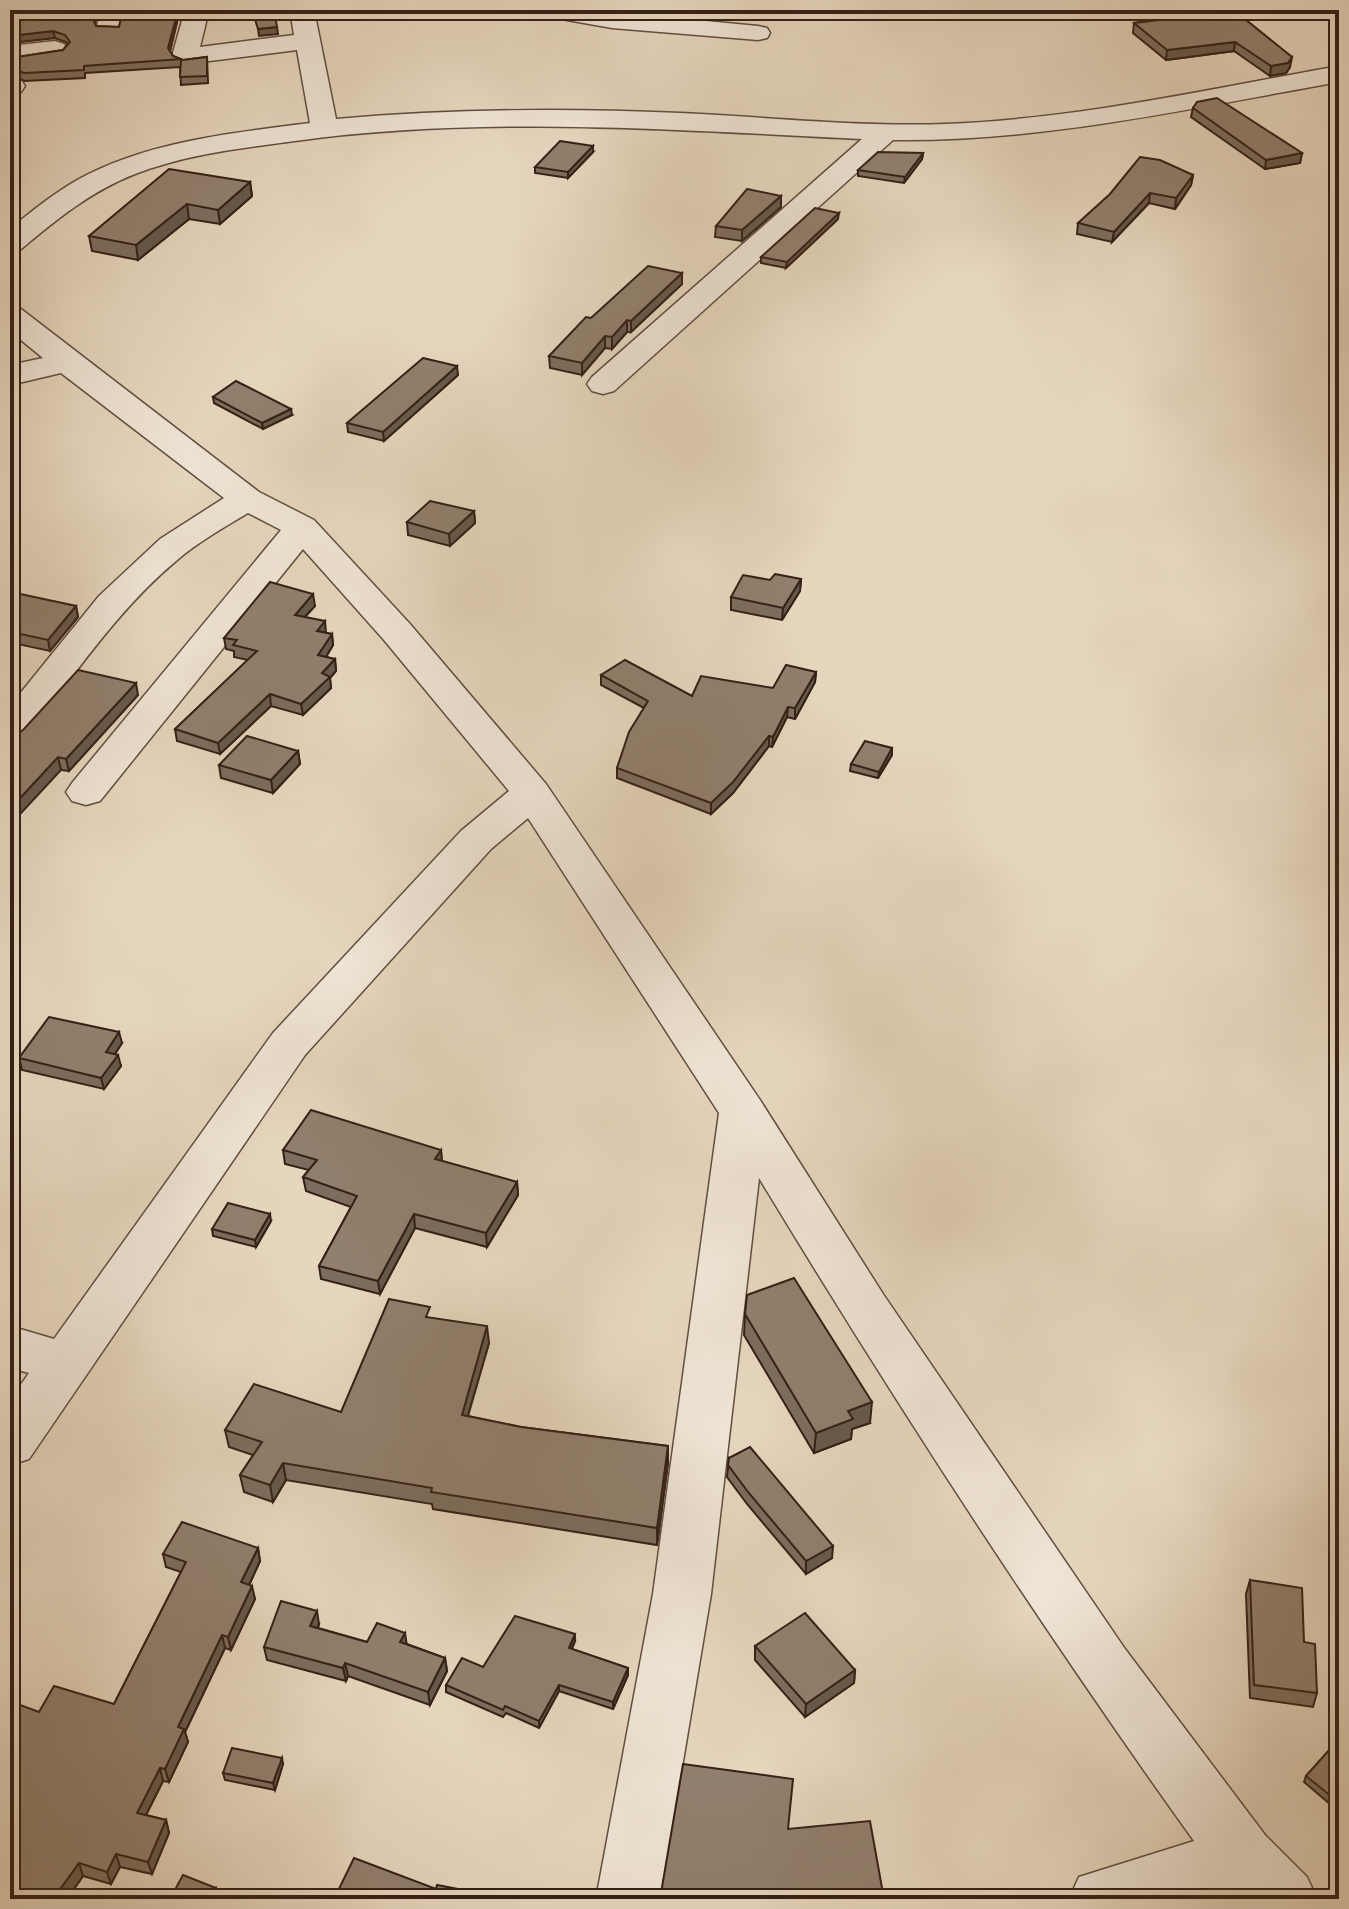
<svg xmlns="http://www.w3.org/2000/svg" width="1349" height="1909" font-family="'IM FELL Double Pica',serif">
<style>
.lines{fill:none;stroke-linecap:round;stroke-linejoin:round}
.minor-casing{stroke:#604e40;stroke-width:3}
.minor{fill:#efe4d5;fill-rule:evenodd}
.wall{fill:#7d6d5e;stroke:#342016;stroke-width:2}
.shaded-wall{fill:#66594c;stroke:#342016;stroke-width:2}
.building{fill:#917f6d;stroke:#342016;stroke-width:2}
</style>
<rect width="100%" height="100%" fill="#e6d6be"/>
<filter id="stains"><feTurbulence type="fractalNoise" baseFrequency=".0025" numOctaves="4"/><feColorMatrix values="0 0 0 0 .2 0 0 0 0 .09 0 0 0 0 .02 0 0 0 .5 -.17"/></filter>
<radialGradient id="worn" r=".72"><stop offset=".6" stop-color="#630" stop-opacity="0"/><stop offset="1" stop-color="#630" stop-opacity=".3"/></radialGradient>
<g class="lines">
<defs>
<g id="minor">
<polygon points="100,10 124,10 118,32 100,32 97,27"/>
<path d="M185,10h24l-9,37 94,-12 -4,-25h24l22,109c114,-10 229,-11 344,-6 88,4 177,14 265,11 133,-5 264,-35 394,-58v16c-148,26 -296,60 -446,58l-279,251 -11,3 -11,-3 -5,-7 5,-7 270,-238c-189,-9 -379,-24 -567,2 -53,7 -109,13 -160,33 -44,17 -79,46 -115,76l-10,3v-24c22,-18 44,-36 69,-50 70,-38 153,-46 231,-56l-13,-73 -112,14 -9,-3 -4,-5z"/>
<polygon points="538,10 591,10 758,26 767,28 770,33 767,38 758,40 612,28 550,17 541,15"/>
<polygon points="55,41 64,44 68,49 64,54 10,62 10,46"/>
<polygon points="10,78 21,80 25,86 21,92 10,94"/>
<path d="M10,307l11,2 238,183 55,28 96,104 136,160 214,316 123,194 242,355 140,186 42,42 10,22h-75l-10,-10 -31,10h-132l10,-22 115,-36c-154,-215 -298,-437 -435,-663l-48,416 -51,305h-64l57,-305 66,-481 -191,-295 -37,31 -186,206 -276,404 -19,6v-65l19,-27 -19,-5v-42l44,13 219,-306 188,-202 48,-40 -125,-151 -81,-91 -203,252 -14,4 -14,-4 -6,-9 6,-9 209,-253 -33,-17c-25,15 -50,29 -72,48 -60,50 -104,118 -152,178l-14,4v-37l89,-110 61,-57 64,-41 -163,-125 -51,12v-20l33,-7 -33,-27z"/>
</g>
</defs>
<use href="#minor" class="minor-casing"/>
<use href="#minor" class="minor"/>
</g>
<g class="wall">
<polygon points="98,10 95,23 96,26 119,27 123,10 181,10 177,22 170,51 173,56 183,60 207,57 208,83 181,85 180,67 85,73 85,78 25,81 11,75 10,76 10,58 63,50 68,44 66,42 55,38 10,43"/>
<polygon points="1235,11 1290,67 1286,73 1270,76 1234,51 1166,60 1133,33 1134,23"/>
<polygon points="1193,108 1302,153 1300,163 1265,169 1191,117"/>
<polygon points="593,152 568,178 535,173 535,167"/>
<polygon points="923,153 922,159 904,183 858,176 858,170"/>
<polygon points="1193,175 1191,185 1175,209 1149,203 1112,242 1077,234 1078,223"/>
<polygon points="250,182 252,196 220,224 189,219 138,260 92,251 89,236"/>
<polygon points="781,196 781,207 742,241 715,237 716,226"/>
<polygon points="838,219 786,268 761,263 761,257"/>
<polygon points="682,284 631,332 627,332 612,349 605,348 582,375 550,368 549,356 591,318"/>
<polygon points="458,375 384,441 348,432 347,423"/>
<polygon points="213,397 292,415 263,429 214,403"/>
<polygon points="474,511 475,523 450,546 408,535 407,522"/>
<polygon points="801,579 800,591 782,620 731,610 731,597 770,580"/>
<polygon points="10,593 76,606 78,617 50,651 18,644 10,656"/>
<polygon points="315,606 305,617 326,633 332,634 333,645 326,657 335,659 336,671 330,678 331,688 303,715 271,706 220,754 177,741 175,729 248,660 234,657 234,651 226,649 224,638"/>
<polygon points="816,672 815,682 795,719 787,717 772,747 769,746 733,793 711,814 617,778 617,768 644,708 601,685 601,675 692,696 773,688"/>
<polygon points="138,695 69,771 61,770 10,741"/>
<polygon points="892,748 892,755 878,778 850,771 851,764"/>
<polygon points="298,751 300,764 273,793 221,778 219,765"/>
<polygon points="122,1043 115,1054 121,1066 104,1089 22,1070 19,1058"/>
<polygon points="283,1150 441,1150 442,1161 517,1182 518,1195 487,1247 415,1228 380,1294 321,1279 319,1266 351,1207 306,1191 303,1177 309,1170 285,1164"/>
<polygon points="271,1221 256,1247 213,1236 212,1229"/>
<polygon points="745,1314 870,1423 852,1429 851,1439 814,1453 744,1335"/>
<polygon points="431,1318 489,1343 468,1416 521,1427 668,1446 668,1463 657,1545 433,1509 432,1504 286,1480 273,1502 244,1492 240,1475 253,1455 229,1447 225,1430 341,1412"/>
<polygon points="729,1458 832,1558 806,1574 747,1504 727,1477"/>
<polygon points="258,1548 260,1561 249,1585 255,1599 231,1650 225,1648 185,1732 188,1742 169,1782 163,1781 146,1815 166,1820 169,1833 152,1874 120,1867 111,1884 83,1876 67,1899 39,1712 114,1704 181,1572 166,1567 163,1554"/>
<polygon points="1250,1580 1304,1642 1317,1693 1313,1707 1250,1698 1246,1594"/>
<polygon points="319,1624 318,1628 367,1642 407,1644 445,1658 447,1671 430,1705 348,1676 346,1681 267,1660 264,1647"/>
<polygon points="575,1641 572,1649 628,1668 628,1675 613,1709 559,1691 539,1728 506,1713 503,1717 446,1692 446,1685 483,1667"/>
<polygon points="755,1646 855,1670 854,1683 805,1717 755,1660"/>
<polygon points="1339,1739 1339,1794 1330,1804 1304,1782 1306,1776"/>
<polygon points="283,1764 275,1790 225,1780 223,1773"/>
</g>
<g class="shaded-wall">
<polygon points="95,10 98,10 94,26 93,19"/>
<polygon points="178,10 181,10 177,22 169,55 168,48"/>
<polygon points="277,27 278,34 259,36 258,29"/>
<polygon points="53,31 55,38 10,43 10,36"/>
<polygon points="1235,42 1234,51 1166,60 1167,50"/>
<polygon points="1292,57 1290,67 1286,73 1270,76 1271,66"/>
<polygon points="593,146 593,152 568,178 568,172"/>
<polygon points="923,153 922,159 904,183 905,177"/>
<polygon points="1302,153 1300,163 1265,169 1266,160"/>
<polygon points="1193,175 1191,185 1175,209 1176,198"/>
<polygon points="250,182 252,196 220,224 218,210"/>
<polygon points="1150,193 1149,203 1112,242 1114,232"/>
<polygon points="781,196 781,207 742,241 742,230"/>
<polygon points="187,204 189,219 138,260 136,245"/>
<polygon points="839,213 838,219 786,268 787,262"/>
<polygon points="682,273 682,284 631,332 631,321"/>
<polygon points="627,320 627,332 612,349 612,337"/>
<polygon points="605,336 605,348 582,375 582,363"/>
<polygon points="457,366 458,375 384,441 383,432"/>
<polygon points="291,409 292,415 263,429 262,423"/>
<polygon points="474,511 475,523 450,546 449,534"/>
<polygon points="801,579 800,591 782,620 783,608"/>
<polygon points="313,594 315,606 296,626 295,615"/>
<polygon points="76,606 78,617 50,651 48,640"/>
<polygon points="325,621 326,633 317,631"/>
<polygon points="16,633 18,644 10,656 10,641"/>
<polygon points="332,634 333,645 320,667 318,655"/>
<polygon points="335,659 336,671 330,678 331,688 303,715 301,704 322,673"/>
<polygon points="816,672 815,682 795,719 795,708"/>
<polygon points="136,683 138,695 69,771 66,759"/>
<polygon points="270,694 271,706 220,754 218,743"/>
<polygon points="788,707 787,717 772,747 773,737"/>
<polygon points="769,736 769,746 733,793 711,814 711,803"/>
<polygon points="892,748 892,755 878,778 879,772"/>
<polygon points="298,751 300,764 273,793 271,780"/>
<polygon points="58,757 61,770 10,825 10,809"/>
<polygon points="119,1032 122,1043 109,1063 106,1052"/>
<polygon points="118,1055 121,1066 104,1089 101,1078"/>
<polygon points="441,1150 442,1164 435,1159"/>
<polygon points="517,1182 518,1195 487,1247 486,1233"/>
<polygon points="270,1214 271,1221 256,1247 255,1240"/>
<polygon points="414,1214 415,1228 380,1294 378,1281"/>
<polygon points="487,1326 489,1343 463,1432 462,1415"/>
<polygon points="872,1402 870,1423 852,1429 851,1439 814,1453 816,1433 848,1411"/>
<polygon points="668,1446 668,1463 657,1545 657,1528"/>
<polygon points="283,1463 286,1480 273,1502 270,1485"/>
<polygon points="833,1546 832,1558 806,1574 806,1561"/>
<polygon points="258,1548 260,1561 244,1596 241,1582"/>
<polygon points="252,1586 255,1599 231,1650 228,1637"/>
<polygon points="317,1611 319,1624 312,1639 310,1626"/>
<polygon points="405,1633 407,1646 400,1642"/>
<polygon points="575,1634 575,1641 569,1655 569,1648"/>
<polygon points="222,1635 225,1648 185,1732 188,1742 169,1782 165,1769 178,1727"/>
<polygon points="445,1658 447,1671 430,1705 428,1692"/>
<polygon points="345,1663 348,1676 346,1681 343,1668"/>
<polygon points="628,1668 628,1675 613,1709 613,1702"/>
<polygon points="855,1670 854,1683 805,1717 806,1704"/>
<polygon points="559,1685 559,1691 539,1728 539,1721"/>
<polygon points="282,1758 283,1764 275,1790 273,1783"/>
<polygon points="160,1768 163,1781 141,1825 137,1813"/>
<polygon points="1339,1790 1339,1794 1330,1804 1332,1797"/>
<polygon points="166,1820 169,1833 152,1874 148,1862"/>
<polygon points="116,1854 120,1867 111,1884 107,1872"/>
<polygon points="79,1863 83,1876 67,1899 53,1899"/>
<polygon points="216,1888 218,1894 215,1899 210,1899"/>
</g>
<g class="building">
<polygon points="10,10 95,10 93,19 96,26 119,27 123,10 178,10 168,48 173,56 183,60 207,57 207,76 180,77 181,59 84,66 84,70 24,73 10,68 10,58 63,50 70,42 65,35 53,31 10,36"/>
<polygon points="252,10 274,10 277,27 258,29"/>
<polygon points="1235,11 1292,57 1288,63 1271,66 1235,42 1167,50 1134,23"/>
<polygon points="1217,98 1302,153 1266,160 1193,108 1197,102"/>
<polygon points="560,141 593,146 568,172 535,167"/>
<polygon points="878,152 923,153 905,177 858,170"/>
<polygon points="1140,157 1160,160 1193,175 1176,198 1150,193 1114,232 1078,223 1110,194"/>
<polygon points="169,169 250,182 218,210 187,204 136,245 89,236"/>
<polygon points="747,189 781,196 742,230 716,226"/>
<polygon points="815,208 839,213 787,262 761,257"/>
<polygon points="648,266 682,273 631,321 627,320 612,337 605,336 582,363 549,356 586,317 591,318"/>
<polygon points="423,358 457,366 383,432 347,423"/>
<polygon points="236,381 291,409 262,423 213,397"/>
<polygon points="430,501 474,511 449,534 407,522"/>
<polygon points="775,574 801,579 783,608 731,597 743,575 770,580"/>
<polygon points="270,582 313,594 295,615 325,621 317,631 332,634 318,655 335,659 322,673 330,677 301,704 270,694 218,743 175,729 257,651 233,645 237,640 224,638"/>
<polygon points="11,592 76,606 48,640 16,633 10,641"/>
<polygon points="625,660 692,696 701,676 773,688 786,665 816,672 795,708 788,707 773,737 769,736 733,782 711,803 617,768 629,732 648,701 601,675"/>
<polygon points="78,670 136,683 66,759 58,757 10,809 10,741 24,729"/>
<polygon points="247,736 298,751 271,780 219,765"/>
<polygon points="865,741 892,748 879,772 851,764"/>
<polygon points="49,1017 119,1032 106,1052 118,1055 101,1078 19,1058"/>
<polygon points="311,1110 441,1150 435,1159 517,1182 486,1233 414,1214 378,1281 319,1266 357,1196 303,1177 317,1160 283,1150"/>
<polygon points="228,1203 270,1214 255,1240 212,1229"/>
<polygon points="794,1278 872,1402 848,1411 853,1419 816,1433 745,1314 747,1295"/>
<polygon points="389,1299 430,1307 426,1317 487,1326 462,1415 521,1427 668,1446 657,1528 431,1492 432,1488 283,1463 270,1485 240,1475 262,1442 225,1430 254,1384 341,1412"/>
<polygon points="750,1447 833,1546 806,1561 748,1492 728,1465 729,1458"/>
<polygon points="182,1522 258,1548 241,1582 252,1586 228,1637 222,1635 178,1727 184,1729 165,1769 160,1768 137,1813 166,1820 148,1862 116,1854 107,1872 79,1863 53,1899 10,1899 10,1720 20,1705 39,1712 54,1686 114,1704 186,1562 163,1554"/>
<polygon points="1250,1580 1302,1588 1304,1642 1315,1644 1317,1693 1254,1685"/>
<polygon points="281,1601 317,1611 310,1626 367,1642 377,1623 405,1633 400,1642 445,1658 428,1692 345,1663 343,1668 264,1647"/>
<polygon points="805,1613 855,1670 806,1704 755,1646"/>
<polygon points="515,1616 575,1634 569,1648 628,1668 613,1702 559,1685 539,1721 505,1706 503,1710 446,1685 462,1658 483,1667"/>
<polygon points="1339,1739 1339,1790 1332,1797 1306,1776"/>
<polygon points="232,1748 282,1758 273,1783 223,1773"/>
<polygon points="683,1764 793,1779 788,1829 870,1821 884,1899 660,1899"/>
<polygon points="354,1858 436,1889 437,1885 510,1899 334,1899"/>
<polygon points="183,1875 216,1888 210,1899 170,1899"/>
<polygon points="258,1890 292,1899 254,1899"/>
</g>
<rect width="1349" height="1909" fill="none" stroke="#e6d6be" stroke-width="40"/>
<rect x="12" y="12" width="1325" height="1885" fill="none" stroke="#342016" stroke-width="4"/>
<rect x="20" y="20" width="1309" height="1869" fill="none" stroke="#342016" stroke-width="2"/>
<rect width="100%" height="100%" filter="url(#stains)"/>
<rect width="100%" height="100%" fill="url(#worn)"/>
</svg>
